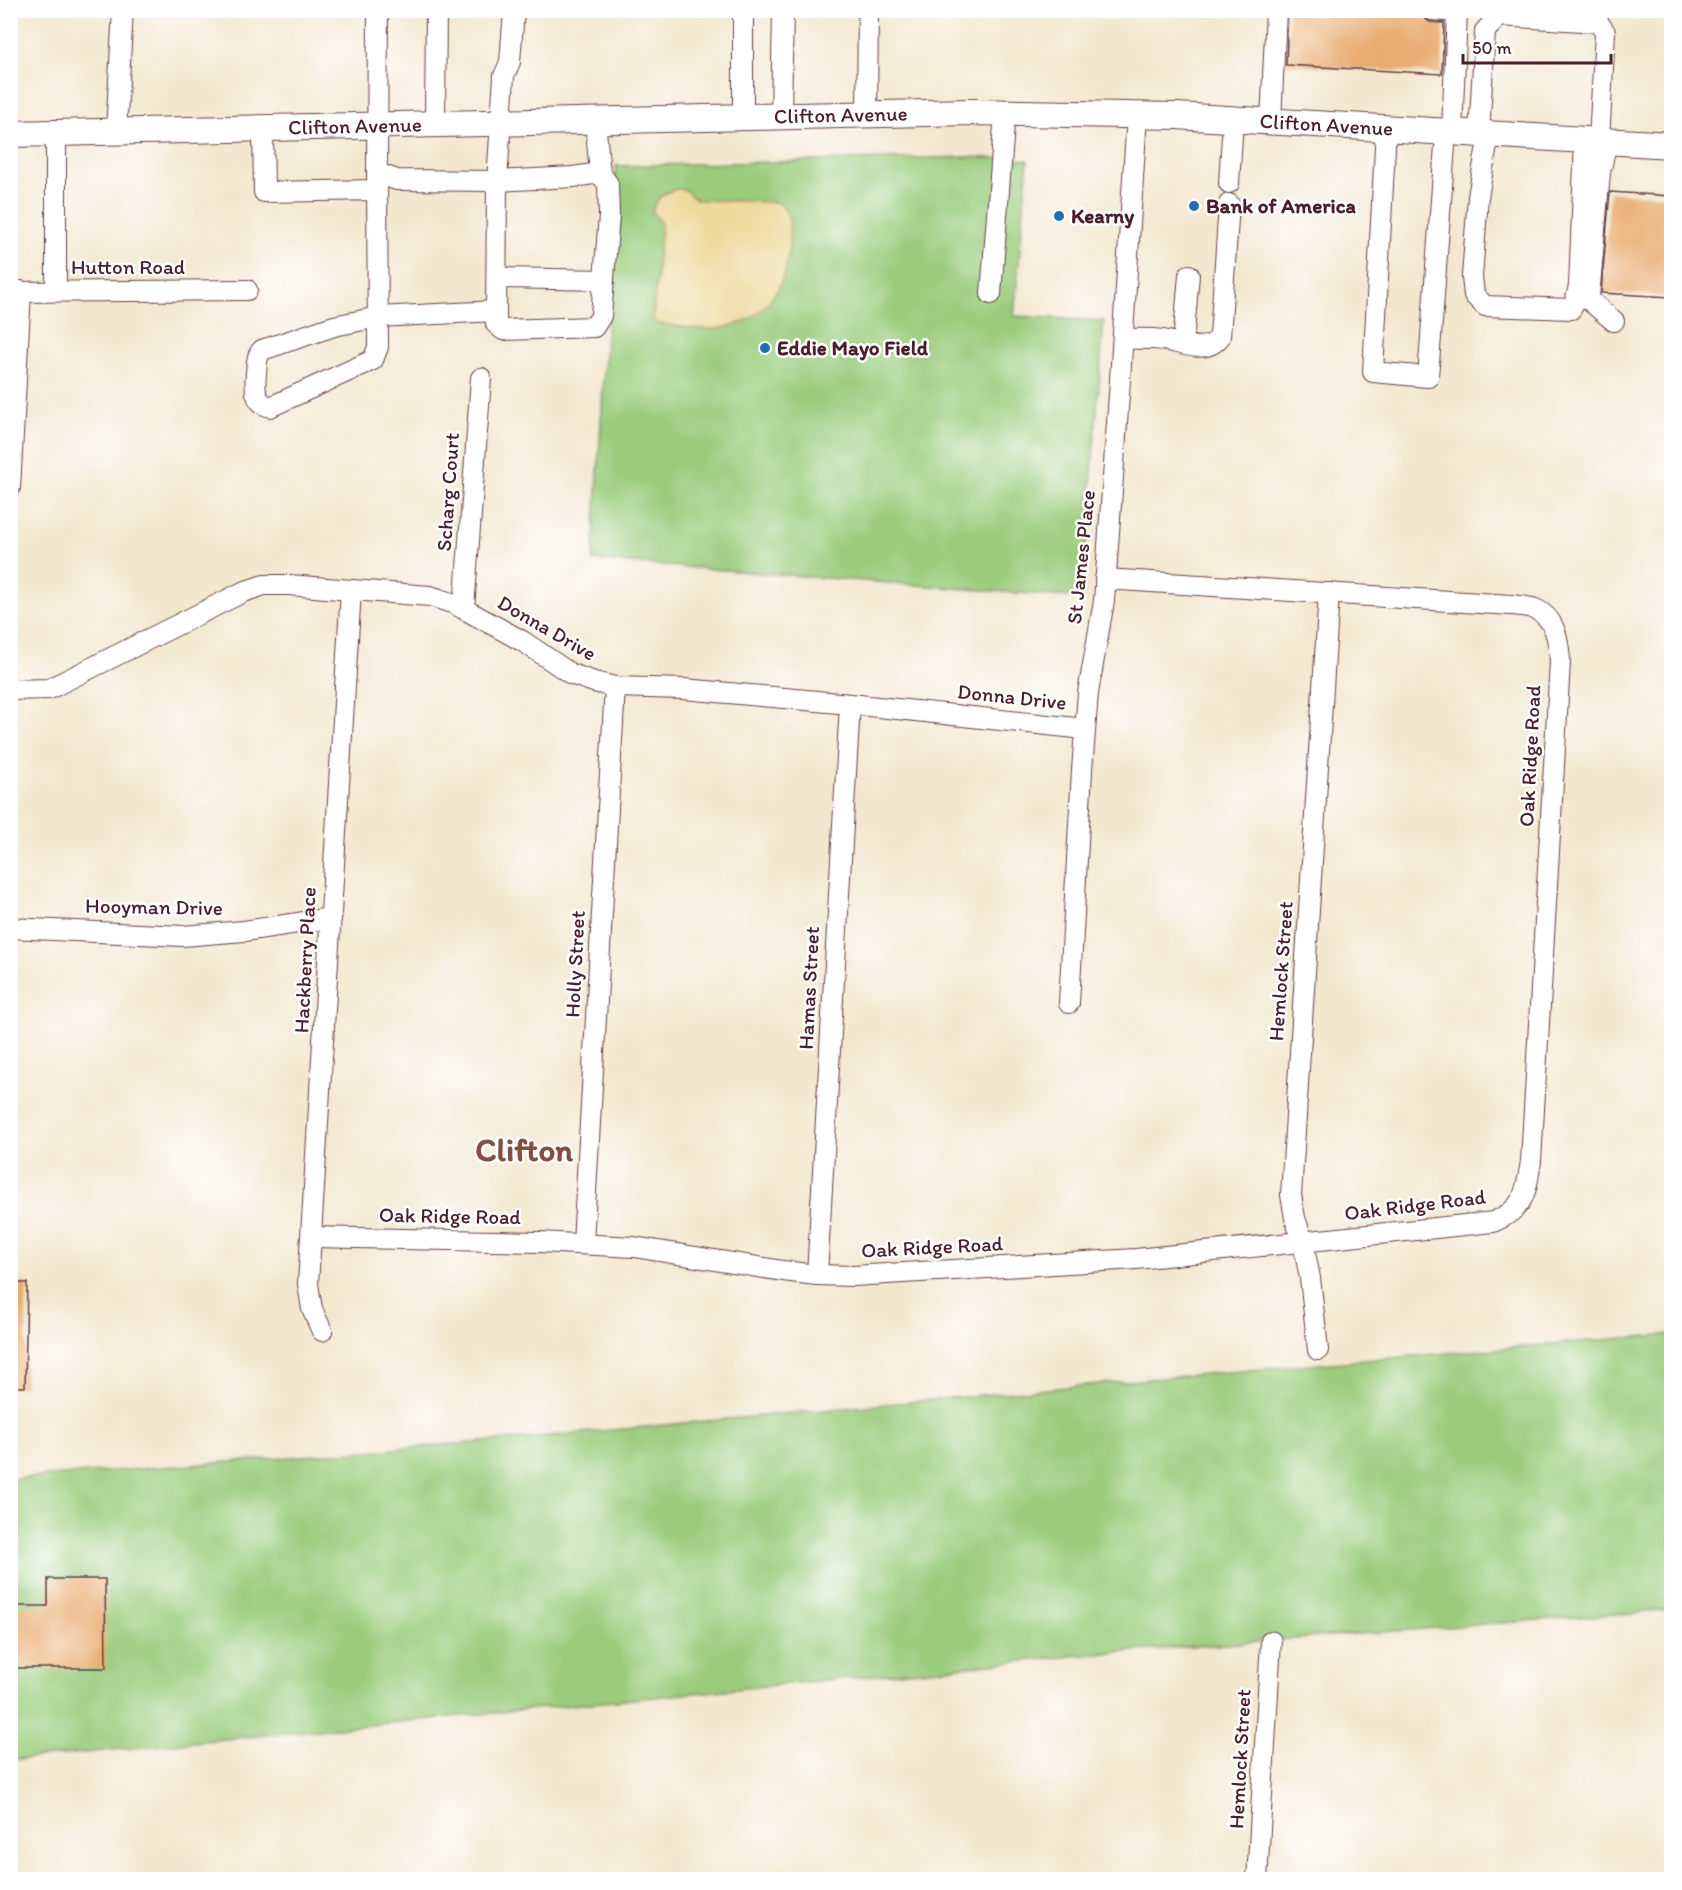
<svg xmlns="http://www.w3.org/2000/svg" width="1682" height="1890" font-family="Itim,sans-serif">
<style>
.green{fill:#9acc7c;stroke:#727654;stroke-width:1.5}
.sand{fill:#eeda9e;stroke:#9c7c64;stroke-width:1.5}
.building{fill:#e9ab6e}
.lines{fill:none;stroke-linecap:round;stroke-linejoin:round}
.minor-casing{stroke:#633d44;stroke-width:22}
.major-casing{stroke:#633d44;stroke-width:28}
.minor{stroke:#fff;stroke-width:20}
.major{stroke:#fff;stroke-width:26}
.poi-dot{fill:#1f6fb2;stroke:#fff;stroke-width:2}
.labels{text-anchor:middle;stroke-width:5;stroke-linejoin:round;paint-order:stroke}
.street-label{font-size:21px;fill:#4a1f2b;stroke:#fff}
.poi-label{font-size:21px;font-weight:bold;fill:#4a1f2b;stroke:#fff;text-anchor:start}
.town-label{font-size:33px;font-weight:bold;fill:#825042;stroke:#fff}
</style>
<rect width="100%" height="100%" fill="#fff"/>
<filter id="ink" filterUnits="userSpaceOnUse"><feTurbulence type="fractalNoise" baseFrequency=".0167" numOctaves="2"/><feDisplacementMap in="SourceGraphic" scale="12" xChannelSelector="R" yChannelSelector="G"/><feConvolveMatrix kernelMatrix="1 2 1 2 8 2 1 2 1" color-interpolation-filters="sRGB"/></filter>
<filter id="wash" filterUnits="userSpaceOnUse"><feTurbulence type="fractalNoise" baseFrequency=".008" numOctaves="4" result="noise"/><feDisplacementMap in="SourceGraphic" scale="24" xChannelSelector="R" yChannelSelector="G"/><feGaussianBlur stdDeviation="1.35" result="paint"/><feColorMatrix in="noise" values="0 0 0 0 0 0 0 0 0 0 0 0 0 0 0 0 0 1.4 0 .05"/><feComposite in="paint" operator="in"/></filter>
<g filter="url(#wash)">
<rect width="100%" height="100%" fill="#f3e7cf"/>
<g class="green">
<polygon points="969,157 1028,160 1014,316 1104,321 1082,598 593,560 616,166"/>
<polygon points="1671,1334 1671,1610 1083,1655 11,1760 11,1479 507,1440 1215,1373"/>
</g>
<path class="sand" d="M678,189l8,1 5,6 8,4 77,2c23,7 12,69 3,85 -9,16 -23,31 -41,37 -26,10 -55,3 -82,-1l-3,-5 8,-94 -9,-13c5,-14 12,-19 26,-22z"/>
<g id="blocks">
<g class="building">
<polygon points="1288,10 1338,10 1421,15 1425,19 1430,22 1444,23 1442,74 1286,65"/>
<polygon points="1610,192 1671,196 1671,297 1601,293"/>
<polygon points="10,1283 27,1283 25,1387 10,1387"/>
<polygon points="48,1579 105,1579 106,1668 10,1668 10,1606 48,1606"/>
</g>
</g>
</g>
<g filter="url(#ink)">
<use href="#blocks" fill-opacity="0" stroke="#633d44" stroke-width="1.5"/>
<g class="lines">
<defs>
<g id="minor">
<polyline points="378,10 377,173 397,180 497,181 573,177 600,173 595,120"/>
<polyline points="514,10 510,62 504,76 497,181 496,324 503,330 594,327 601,316 609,216 608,184 600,173"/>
<polyline points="1432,10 1457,12 1452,132"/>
<polyline points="867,113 868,10"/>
<polyline points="781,115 783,10"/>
<polyline points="743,116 743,10"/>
<polyline points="1271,122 1276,10"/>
<polyline points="435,124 436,10"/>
<polyline points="1386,128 1373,372 1428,377 1446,132"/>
<polyline points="263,129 264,192 377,190"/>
<polyline points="116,132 123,10"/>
<polyline points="1479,134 1485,31 1499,16 1598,22 1605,32 1599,141"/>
<polyline points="1489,134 1478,197 1472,277 1474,295 1485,306 1571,309 1575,302 1579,286 1585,140"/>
<polyline points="1607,141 1600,173 1589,297 1590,301 1614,321"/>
<path d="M377,173l1,174 -5,13 -103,47c-17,-5 -15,-20 -14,-34 1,-8 0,-17 6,-23l72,-24 44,-9 118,-6"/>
<polyline points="1229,183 1233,120"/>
<polyline points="497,278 604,280"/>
<polyline points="56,291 56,134"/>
<polyline points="10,292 247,290"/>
<polyline points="991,294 1005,112"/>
<path d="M1123,339c13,0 26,-1 39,1 19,2 43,16 58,-3l9,-133"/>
<polyline points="1183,344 1189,275"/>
<polyline points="10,488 21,291"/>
<polyline points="464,609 481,378"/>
<polyline points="10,690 49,689 243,592 264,585 288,585 430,596 452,603 464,609 524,642 571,674 594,682 615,687 684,689 850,704 1085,729"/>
<polyline points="10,928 183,936 244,931 331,918"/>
<polyline points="1069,1003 1082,770 1088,693 1104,601 1119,395 1137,116"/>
<path d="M312,1237l227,5 95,5 149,24 34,4 36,1 283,-17 357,-37c32,-13 33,-30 38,-61l29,-499c-1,-20 -4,-44 -25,-53 -7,-3 -16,-3 -24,-4l-406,-26"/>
<polyline points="583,1244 615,687"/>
<polyline points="817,1275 850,704"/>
<polyline points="322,1331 312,1309 308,1284 351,590"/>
<polyline points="1318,1350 1310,1278 1303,1242 1295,1218 1291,1195 1329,593"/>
<polyline points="1257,1880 1271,1641"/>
</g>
<g id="major">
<path id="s1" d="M10,134l959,-22 207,4 496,29"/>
</g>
</defs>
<use href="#minor" class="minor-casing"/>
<use href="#major" class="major-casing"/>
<use href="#minor" class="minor"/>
<use href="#major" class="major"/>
</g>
</g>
<g class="poi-dot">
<circle cx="1194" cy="206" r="6"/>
<circle cx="1059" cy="216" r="6"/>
<circle cx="765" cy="348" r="6"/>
</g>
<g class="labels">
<g class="street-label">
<text dy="7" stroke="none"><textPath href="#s1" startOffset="831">Clifton Avenue</textPath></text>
<text dy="7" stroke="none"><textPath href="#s1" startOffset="1317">Clifton Avenue</textPath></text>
<text dy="7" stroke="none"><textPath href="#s1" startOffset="345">Clifton Avenue</textPath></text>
<text x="128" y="274">Hutton Road</text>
<text transform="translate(448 492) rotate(-86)" y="7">Scharg Court</text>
<text transform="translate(1081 557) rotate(-84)" y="7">St James Place</text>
<text transform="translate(547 628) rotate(30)" y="7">Donna Drive</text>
<text transform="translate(1012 697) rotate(6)" y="7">Donna Drive</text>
<text transform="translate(1530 756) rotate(-87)" y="7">Oak Ridge Road</text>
<text transform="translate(154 907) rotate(1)" y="7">Hooyman Drive</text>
<text transform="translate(305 960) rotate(-87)" y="7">Hackberry Place</text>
<text transform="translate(575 964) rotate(-87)" y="7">Holly Street</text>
<text transform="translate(1281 971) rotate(-86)" y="7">Hemlock Street</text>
<text transform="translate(809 988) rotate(-87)" y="7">Hamas Street</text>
<text transform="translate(1415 1205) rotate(-7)" y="7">Oak Ridge Road</text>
<text transform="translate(450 1216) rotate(1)" y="7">Oak Ridge Road</text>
<text transform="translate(932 1247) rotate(-3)" y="7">Oak Ridge Road</text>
<text transform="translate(1240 1759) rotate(-87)" y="7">Hemlock Street</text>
</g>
<g class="poi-label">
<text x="1206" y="213">Bank of America</text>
<text x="1071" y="223">Kearny</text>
<text x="777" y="355">Eddie Mayo Field</text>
</g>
<g class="town-label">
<text x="524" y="1161">Clifton</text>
</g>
</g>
<rect width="1682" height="1890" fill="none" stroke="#fff" stroke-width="36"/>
<path d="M1463 54v9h148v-9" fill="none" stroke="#4a1f2b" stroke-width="3"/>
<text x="1472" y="54" font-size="18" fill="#4a1f2b" stroke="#ffffff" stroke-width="4.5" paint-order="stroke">50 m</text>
</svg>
